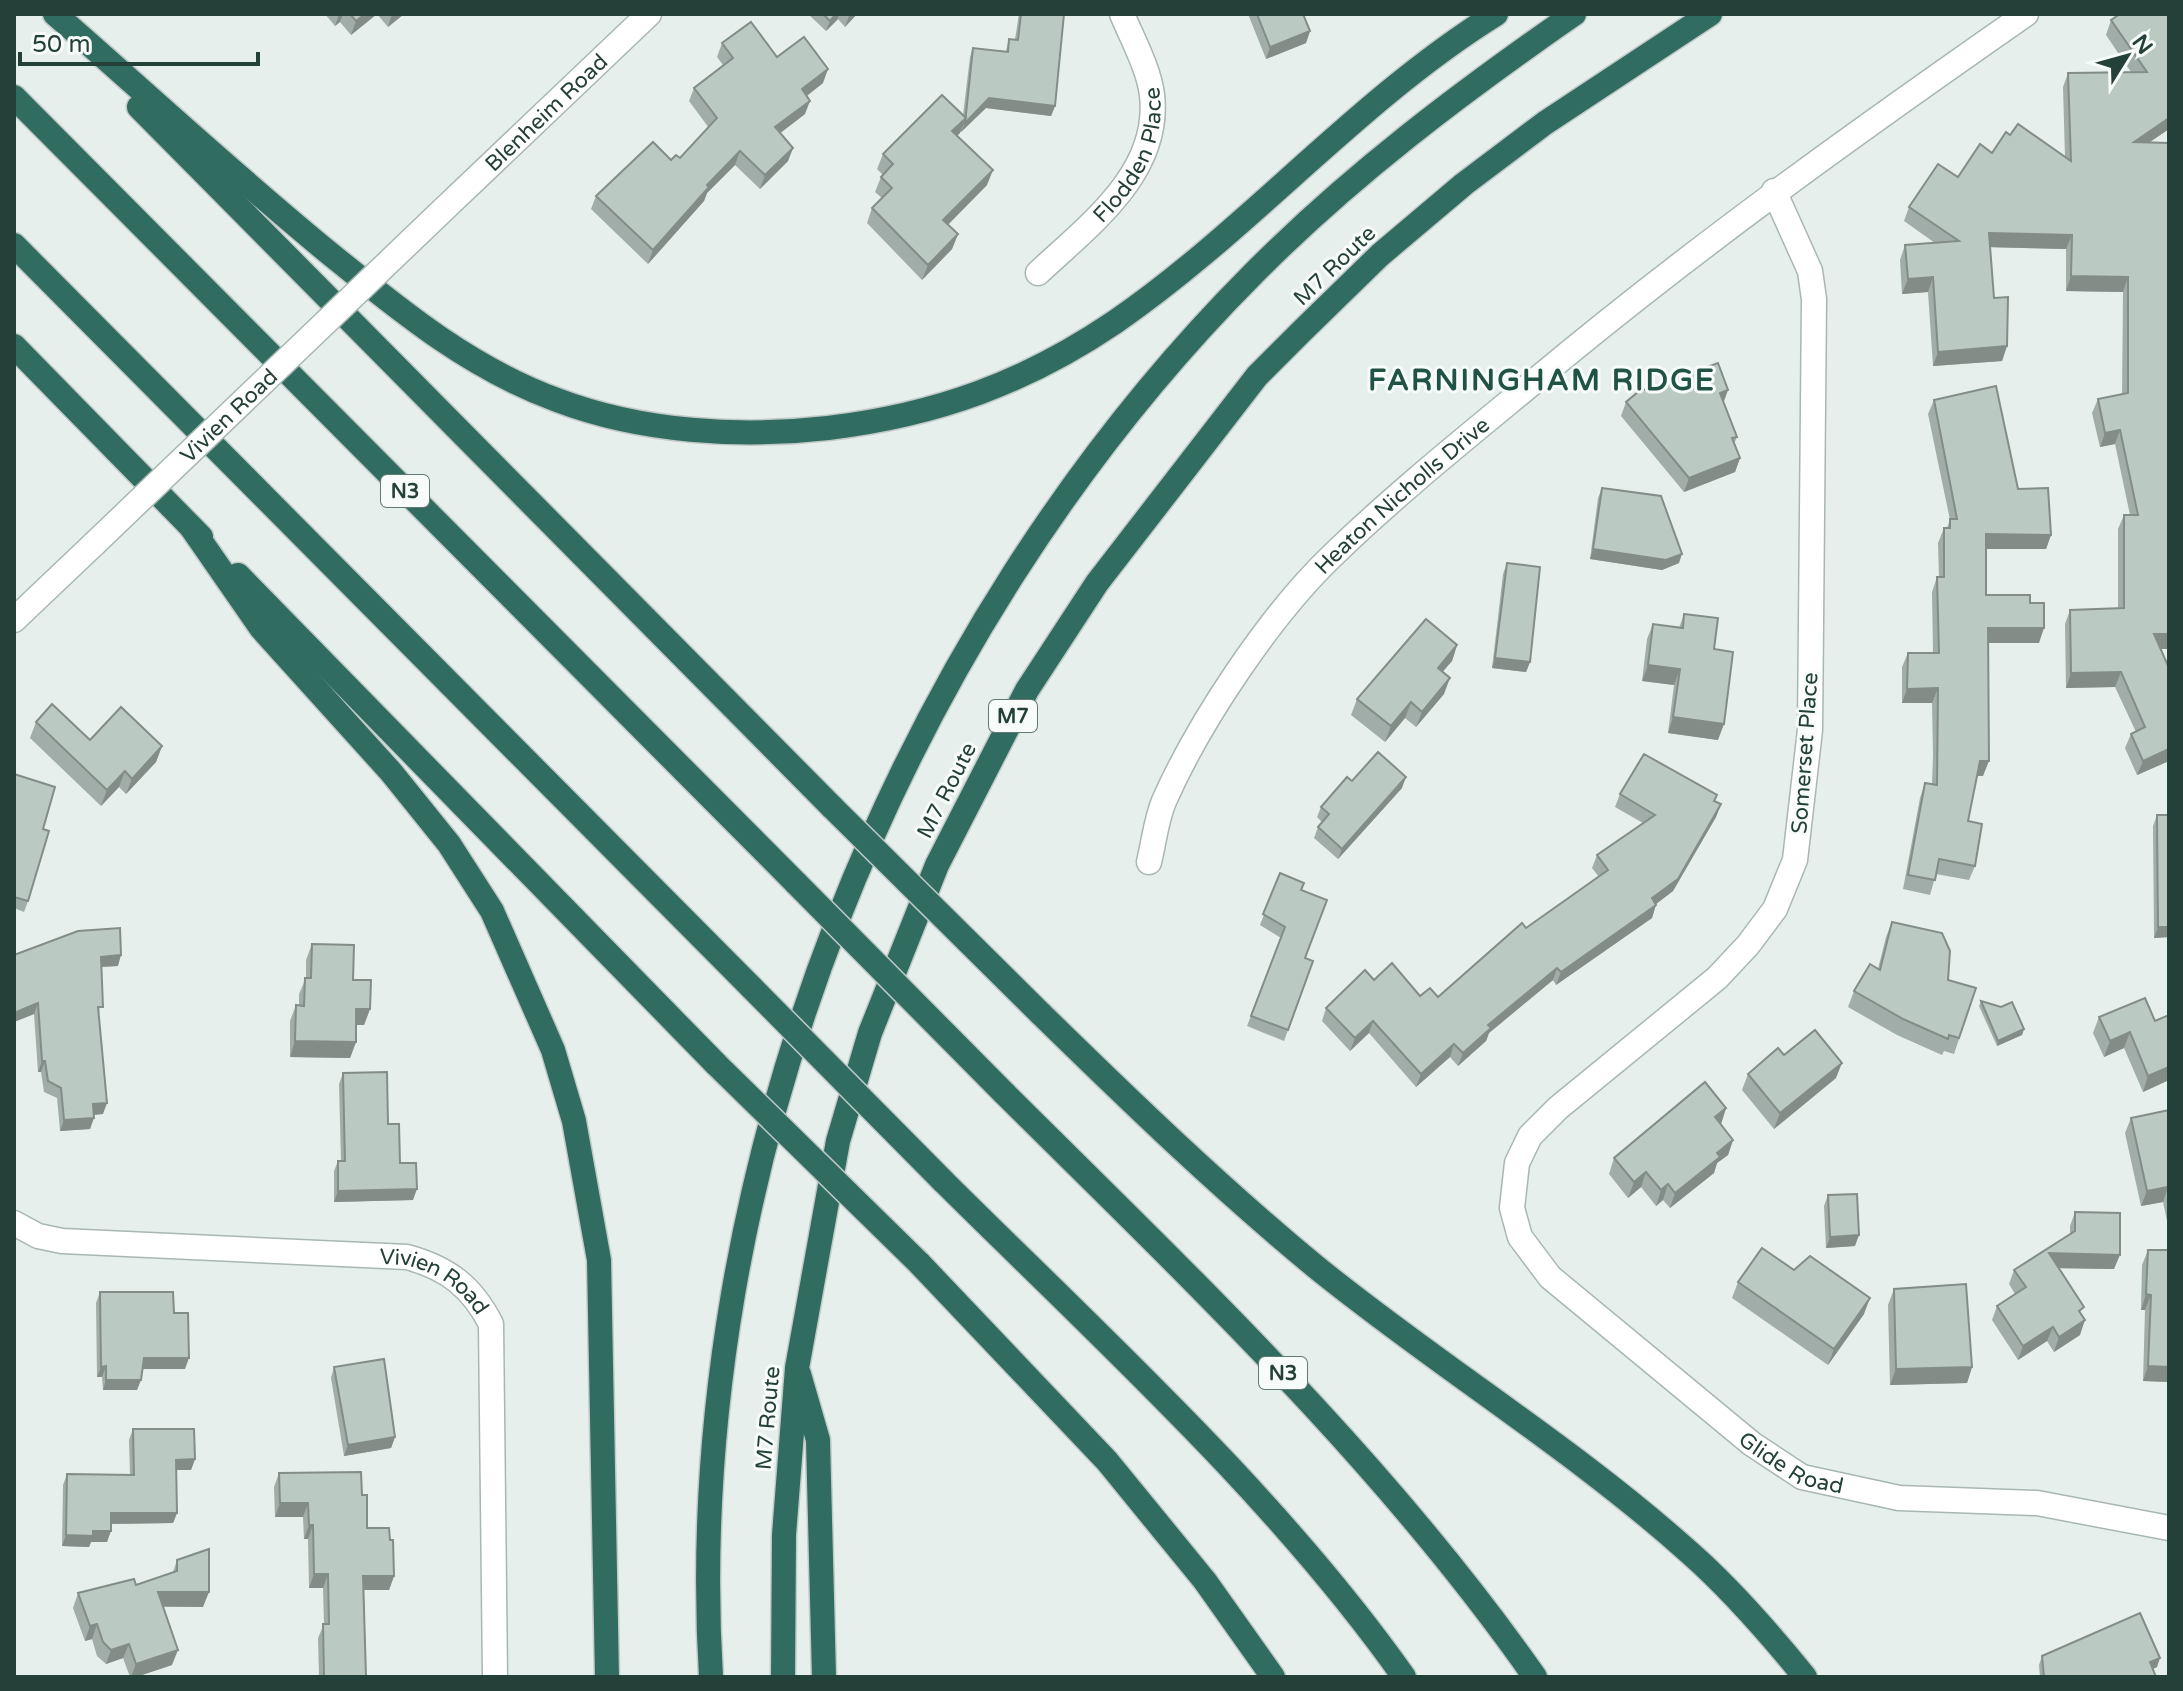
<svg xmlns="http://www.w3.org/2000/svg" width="2183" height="1691" font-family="'Varela Round',sans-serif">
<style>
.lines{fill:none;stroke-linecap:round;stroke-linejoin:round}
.street-casing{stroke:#a8b7b2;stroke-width:27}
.highway-casing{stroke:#c2cac8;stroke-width:27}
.street{stroke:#fff;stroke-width:24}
.highway{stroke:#306d60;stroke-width:24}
.street-bridge-casing{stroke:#a8b7b2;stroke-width:27;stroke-linecap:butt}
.highway-bridge-casing{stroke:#c2cac8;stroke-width:27;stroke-linecap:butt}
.street-bridge{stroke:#fff;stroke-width:24}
.highway-bridge{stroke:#306d60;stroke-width:24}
.wall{fill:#a1ada8}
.shaded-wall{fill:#838d88}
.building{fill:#bbc9c3;stroke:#838d88;stroke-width:2}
.labels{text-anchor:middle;stroke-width:6;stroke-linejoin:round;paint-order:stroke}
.shield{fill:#f7fbf9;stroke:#637973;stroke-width:2}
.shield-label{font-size:20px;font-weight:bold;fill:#244139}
.street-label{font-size:22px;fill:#244139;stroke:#f7fbf9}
.district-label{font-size:30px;font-weight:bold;letter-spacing:2px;fill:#205346;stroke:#f7fbf9}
</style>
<rect width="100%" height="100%" fill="#e6efeb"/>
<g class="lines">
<defs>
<g id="street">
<path id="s1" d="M1774,191l36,80 4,28 -4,431 -15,130 -20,49 -27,36 -31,33 -159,130 -28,28 -13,27 -5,45 8,29 30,40 202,167 50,33 97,21 138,5 132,25"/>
<path id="s2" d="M443,210l206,-196"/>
<path id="s3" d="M1038,273c51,-48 123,-100 114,-178 -3,-26 -20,-57 -30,-81"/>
<polyline points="14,620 94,544"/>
<path id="s4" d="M1149,862c5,-20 7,-42 15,-61 35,-79 106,-186 169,-246 64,-62 134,-118 203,-175 157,-131 322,-249 490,-366"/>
<path id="s5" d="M14,1223l24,13 24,5 345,16c41,11 65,30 84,67l4,353"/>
</g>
<g id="highway">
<path d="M55,14c93,81 183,165 279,243 69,56 138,112 223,143 84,32 183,38 271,28 108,-13 197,-45 287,-106 135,-93 241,-221 381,-308"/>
<polyline points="14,97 797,884"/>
<polyline points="139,107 833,808"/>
<polyline points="14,245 752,988"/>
<polyline points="14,346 201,537"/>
<polyline points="191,527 261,628 391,772 449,844 492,911 553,1050 574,1121 599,1260 607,1677"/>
<polyline points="238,575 717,1065"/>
<path d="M1040,1013c90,88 179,174 276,254 122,99 257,181 374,286 42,37 80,81 115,124"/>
<path d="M1004,1093c187,186 379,367 531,584"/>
<path d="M943,1181c157,156 334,316 461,496"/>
<polyline points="919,1263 1107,1461 1205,1581 1273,1677"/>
<polyline points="799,1374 818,1440 824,1677"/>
<path d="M711,1677c-31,-503 188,-1048 542,-1403 97,-98 207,-181 321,-260"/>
<polyline points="783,1677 784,1535 797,1368 838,1141 870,1033 937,865 1027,690 1097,583 1257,376 1302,331 1380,255 1464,184 1545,123 1710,14"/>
</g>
</defs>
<use href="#street" class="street-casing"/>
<use href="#highway" class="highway-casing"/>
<use href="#street" class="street"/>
<use href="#highway" class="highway"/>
<defs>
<g id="street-bridge">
<path id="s6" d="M94,544l349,-334"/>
</g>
<g id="highway-bridge">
<polyline points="833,808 1040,1013"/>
<polyline points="797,884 1004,1093"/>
<polyline points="752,988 943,1181"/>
<polyline points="717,1065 919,1263"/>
</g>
</defs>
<use href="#street-bridge" class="street-bridge-casing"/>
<use href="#highway-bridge" class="highway-bridge-casing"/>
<use href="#street-bridge" class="street-bridge"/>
<use href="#highway-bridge" class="highway-bridge"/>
</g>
<g class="wall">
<polygon points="325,14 404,14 388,27 377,14 351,35 340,22 335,26"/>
<polygon points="808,14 857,14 845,27 838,19 826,31"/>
<polygon points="1019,14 1064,14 1055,106 1051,116 986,108 961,132 961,131 957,136 987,185 948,224 958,234 952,249 922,280 867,223 872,208 882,198 875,192 881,177 883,175 877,169 883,154 963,115 970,57 973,48 1006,51 1009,39 1015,39"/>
<polygon points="1248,14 1303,14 1310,31 1306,43 1266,59"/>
<polygon points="2169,14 2169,129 2150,142 2169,143 2169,648 2160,649 2169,668 2169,761 2137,775 2125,748 2131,734 2136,732 2115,687 2066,688 2065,624 2070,610 2118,608 2118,529 2124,515 2130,515 2115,444 2100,447 2092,413 2098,399 2122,394 2123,292 2066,291 2066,249 1990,247 1994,298 2007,346 2002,361 1933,366 1928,292 1902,294 1900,260 1905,245 1935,243 1904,221 1909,207 1958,177 1992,153 2010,135 2065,157 2063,87 2068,73 2131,72 2106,35 2111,20"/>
<polygon points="722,43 777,57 823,83 807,96 805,114 780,133 793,148 788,161 760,189 735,165 707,193 704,201 648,264 591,209 596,196 671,160 680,158 709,128 689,101 694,88 723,65 717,57"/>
<polygon points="1934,400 2018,489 2051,535 2046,549 1986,549 1986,595 2030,603 2039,643 1988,643 1983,776 1977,776 1968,821 1975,866 1969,880 1936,874 1930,895 1903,889 1920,798 1925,783 1932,784 1933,755 1932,703 1902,703 1902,667 1908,653 1933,653 1932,592 1937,577 1939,577 1938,543 1944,528 1947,528 1950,520 1928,414"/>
<polygon points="1626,402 1724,403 1737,437 1734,444 1740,458 1735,472 1684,492 1621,416"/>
<polygon points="1602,488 1679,563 1662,570 1590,559 1598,498"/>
<polygon points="1507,563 1530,662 1526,672 1492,668 1503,574"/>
<polygon points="1684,614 1714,649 1718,740 1668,733 1674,685 1642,681 1647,639 1653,624 1679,628"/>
<polygon points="1457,645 1452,661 1442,672 1444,694 1416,727 1405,718 1385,742 1351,715 1357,699"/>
<polygon points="36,722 90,740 162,746 156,762 126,794 119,787 101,806 30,738"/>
<polygon points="14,774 43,829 28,901 24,912 14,908"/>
<polygon points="1352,781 1402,788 1338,859 1314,838 1318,827 1322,822 1317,817 1321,807"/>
<polygon points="1620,794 1715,801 1721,804 1716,817 1673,891 1656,904 1652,918 1556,985 1553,980 1489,1033 1486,1041 1458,1066 1450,1057 1416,1087 1369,1033 1350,1051 1322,1021 1326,1008 1374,980 1420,996 1438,997 1526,928 1599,877 1592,868 1597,855 1643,823 1615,807"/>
<polygon points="2157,815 2169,937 2154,938 2153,826"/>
<polygon points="1280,873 1301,890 1305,958 1313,961 1284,1041 1247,1026 1281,938 1260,925"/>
<polygon points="1892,922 1948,980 1976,988 1954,1054 1944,1051 1942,1055 1897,1035 1848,1007 1854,991 1878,969 1886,937"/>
<polygon points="312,944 353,980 370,1009 364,1025 356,1025 356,1042 350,1058 290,1057 290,1021 296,1005 299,1005 299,994 306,978 306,960"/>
<polygon points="14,955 118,966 101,967 99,1017 103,1114 94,1115 90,1129 60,1131 57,1098 44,1092 41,1072 38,1072 34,1014 14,1022"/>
<polygon points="1981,1001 2024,1029 2022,1035 1997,1046 1979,1006"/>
<polygon points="2169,1015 2169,1080 2143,1092 2124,1048 2104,1057 2093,1033 2099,1017 2155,1021"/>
<polygon points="1784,1055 1836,1078 1774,1129 1742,1090 1748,1074"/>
<polygon points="343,1073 388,1124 413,1200 334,1202 334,1171 338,1161 341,1161 339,1084"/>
<polygon points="1726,1108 1721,1124 1733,1140 1728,1155 1717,1163 1714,1173 1670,1208 1663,1200 1656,1206 1641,1187 1628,1198 1609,1174 1614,1158"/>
<polygon points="2169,1110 2169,1230 2163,1202 2141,1206 2125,1133 2131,1118"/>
<polygon points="1828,1195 1855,1246 1826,1248 1824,1206"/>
<polygon points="2075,1212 2114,1269 2059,1268 2082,1315 2080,1335 2054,1352 2047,1341 2018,1360 1992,1320 1997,1306 2015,1294 2009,1284 2014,1270 2070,1234 2070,1226"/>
<polygon points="2148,1250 2169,1250 2169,1382 2143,1381 2145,1310 2141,1310 2142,1265"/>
<polygon points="1794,1270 1864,1314 1828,1365 1732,1298 1738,1282"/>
<polygon points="1894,1289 1972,1367 1967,1383 1890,1385 1888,1305"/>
<polygon points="100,1292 174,1313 185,1369 143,1369 137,1390 103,1390 102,1377 97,1377 96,1303"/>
<polygon points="334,1367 395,1437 391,1448 344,1456 331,1378"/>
<polygon points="133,1429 195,1459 191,1470 176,1470 177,1513 173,1523 111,1524 107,1542 91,1542 89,1547 62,1546 63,1485 67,1474 130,1475 129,1440"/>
<polygon points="279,1473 362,1495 367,1528 390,1540 394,1576 389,1590 364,1590 366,1677 319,1677 318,1638 324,1624 323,1588 309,1588 308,1539 304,1539 303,1517 275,1517 274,1487"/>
<polygon points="177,1560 203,1607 163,1607 172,1665 136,1677 130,1677 123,1658 106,1664 97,1656 92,1639 85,1641 73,1608 78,1593 136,1585 173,1572"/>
<polygon points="2042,1656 2157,1667 2152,1669 2156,1677 2040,1677 2039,1665"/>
</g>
<g class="shaded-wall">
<polygon points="339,14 343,14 340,22 335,26"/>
<polygon points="365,14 377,14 351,35 356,21"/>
<polygon points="392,14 404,14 388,27"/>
<polygon points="836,14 839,14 838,19 826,31 830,21"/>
<polygon points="851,14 857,14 845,27 849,16"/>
<polygon points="1310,31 1306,43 1266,59 1270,47"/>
<polygon points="828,69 823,83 797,103 802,89"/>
<polygon points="989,98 1055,106 1051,116 986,108 961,132 965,123"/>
<polygon points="810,101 805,114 770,141 775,127"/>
<polygon points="966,118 960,133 947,146 952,131"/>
<polygon points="2169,118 2169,129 2129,156 2134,142"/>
<polygon points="793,148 788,161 760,189 765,175"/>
<polygon points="740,151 735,165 707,193 704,201 648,264 653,250 707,185"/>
<polygon points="993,170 987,185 938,235 943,220"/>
<polygon points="1989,233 2072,235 2066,249 1984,247"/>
<polygon points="958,234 952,249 922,280 928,265"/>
<polygon points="2071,276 2128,277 2123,292 2066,291"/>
<polygon points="1933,277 1928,292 1902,294 1908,279"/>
<polygon points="2007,346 2002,361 1933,366 1938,352"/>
<polygon points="1728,390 1723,404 1720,393"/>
<polygon points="2120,430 2115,444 2100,447 2105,433"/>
<polygon points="1740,458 1735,472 1684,492 1689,478"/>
<polygon points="1986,534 2051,535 2046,549 1980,549"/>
<polygon points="1593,549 1682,554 1679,563 1662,570 1590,559"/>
<polygon points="1988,628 2044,628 2039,643 1983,643"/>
<polygon points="2154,634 2169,634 2169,649 2149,649"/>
<polygon points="1457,645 1452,661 1432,684 1438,668"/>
<polygon points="1495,658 1530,662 1526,672 1492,668"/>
<polygon points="1648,665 1680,669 1674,685 1642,681"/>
<polygon points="2121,672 2115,687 2066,688 2071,673"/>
<polygon points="1450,678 1444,694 1416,727 1422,712"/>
<polygon points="1938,688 1932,703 1902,703 1907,689"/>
<polygon points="1411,702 1405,718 1385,742 1391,726"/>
<polygon points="1673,717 1724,724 1718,740 1668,733"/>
<polygon points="162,746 156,762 126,794 132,779"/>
<polygon points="2169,749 2169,761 2137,775 2143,761"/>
<polygon points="1980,761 1989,761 1983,776 1974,776"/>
<polygon points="125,771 119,787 101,806 107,790"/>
<polygon points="1406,777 1402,788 1338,859 1342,849"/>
<polygon points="1721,804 1716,817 1673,891 1647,911 1652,898"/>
<polygon points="1656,905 1652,918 1556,985 1561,972"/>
<polygon points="2158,927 2169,927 2169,937 2154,938"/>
<polygon points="121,955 118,966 97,967 101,957"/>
<polygon points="1557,968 1553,980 1489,1033 1486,1041 1458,1066 1463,1053 1488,1025"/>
<polygon points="38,1003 34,1014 14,1022 14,1013"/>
<polygon points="356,1009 370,1009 364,1025 350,1025"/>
<polygon points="1373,1021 1369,1033 1350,1051 1355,1038"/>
<polygon points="2024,1029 2022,1035 1997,1046 1998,1041"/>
<polygon points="2130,1032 2124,1048 2104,1057 2110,1041"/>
<polygon points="295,1041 356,1042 350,1058 290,1057"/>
<polygon points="1454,1044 1450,1057 1416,1087 1421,1074"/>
<polygon points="42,1061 45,1061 41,1072 38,1072"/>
<polygon points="1842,1063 1836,1078 1774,1129 1780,1113"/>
<polygon points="2169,1067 2169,1080 2143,1092 2148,1076"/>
<polygon points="107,1103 103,1114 89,1115 93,1104"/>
<polygon points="1726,1108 1721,1124 1715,1117"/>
<polygon points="94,1118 90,1129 60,1131 64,1120"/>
<polygon points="1733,1140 1728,1155 1717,1163 1714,1173 1670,1208 1675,1193 1717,1153"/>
<polygon points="1646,1172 1641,1187 1628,1198 1634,1182"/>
<polygon points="1668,1184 1663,1200 1656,1206 1661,1190"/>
<polygon points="2168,1187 2163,1202 2141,1206 2147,1191"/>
<polygon points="417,1189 413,1200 334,1202 338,1191"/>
<polygon points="1859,1235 1855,1246 1826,1248 1830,1237"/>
<polygon points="2049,1253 2120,1255 2114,1269 2044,1268"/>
<polygon points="2146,1294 2151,1295 2145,1310 2141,1310"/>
<polygon points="1870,1298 1864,1314 1828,1365 1834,1349"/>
<polygon points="2085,1320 2080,1335 2054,1352 2059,1337"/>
<polygon points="2053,1327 2047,1341 2018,1360 2023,1346"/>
<polygon points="144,1358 189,1358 185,1369 141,1369"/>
<polygon points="106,1366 102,1377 97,1377 101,1367"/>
<polygon points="2148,1366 2169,1367 2169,1382 2143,1381"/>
<polygon points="1972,1367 1967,1383 1890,1385 1896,1369"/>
<polygon points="106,1380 141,1380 137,1390 103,1390"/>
<polygon points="395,1437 391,1448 344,1456 348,1445"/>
<polygon points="195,1459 191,1470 172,1470 176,1460"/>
<polygon points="280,1503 308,1503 303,1517 275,1517"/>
<polygon points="111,1513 177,1513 173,1523 107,1524"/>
<polygon points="309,1525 313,1525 308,1539 304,1539"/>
<polygon points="93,1531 111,1531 107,1542 91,1542 89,1547 62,1546 66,1535"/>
<polygon points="314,1574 328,1574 323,1588 309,1588"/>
<polygon points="363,1576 394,1576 389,1590 358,1590"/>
<polygon points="158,1592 209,1592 203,1607 152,1606"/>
<polygon points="97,1624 92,1639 85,1641 90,1626"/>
<polygon points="129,1644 123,1658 106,1664 111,1650"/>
<polygon points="178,1650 172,1665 136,1677 131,1677 136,1664"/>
<polygon points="2160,1658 2157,1667 2146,1672 2150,1662"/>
</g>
<g class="building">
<polygon points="350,14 365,14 356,21"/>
<polygon points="823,14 836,14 830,21"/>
<polygon points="1021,14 1064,14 1055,106 989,98 965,123 973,48 1008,52 1009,39 1018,40"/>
<polygon points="1257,14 1303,14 1310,31 1270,47"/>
<polygon points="2120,14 2169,14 2169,118 2134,142 2169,143 2169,634 2154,634 2169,668 2169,749 2143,761 2131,734 2145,727 2121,672 2071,673 2070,610 2124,608 2124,515 2138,515 2120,430 2105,433 2098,399 2128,393 2128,277 2071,276 2072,235 1989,233 1994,298 2008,297 2007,346 1938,352 1933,277 1908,279 1905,245 1959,241 1909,207 1938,164 1958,177 1980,144 1992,153 2006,132 2010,135 2018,124 2071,161 2068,73 2147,72 2111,20"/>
<polygon points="751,22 777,57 804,37 828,69 802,89 810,101 775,127 793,148 765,175 740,151 707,185 709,187 653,250 596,196 653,142 671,160 676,155 680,158 717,118 694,88 733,58 722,43"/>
<polygon points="942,95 966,118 952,131 993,170 943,220 958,234 928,265 872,208 892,188 881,177 893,164 883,154"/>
<polygon points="1718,363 1728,390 1720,393 1737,437 1732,438 1740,458 1689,478 1626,402 1638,392"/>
<polygon points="1996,386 2018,489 2048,488 2051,535 1986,534 1986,595 2030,595 2030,603 2044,603 2044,628 1988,628 1989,761 1980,761 1968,821 1982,824 1975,866 1939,859 1935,880 1908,875 1925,783 1937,785 1938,688 1907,689 1908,653 1939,653 1937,577 1944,577 1944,528 1950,528 1950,519 1957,519 1934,400"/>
<polygon points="1602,488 1661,496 1682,554 1666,560 1593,549"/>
<polygon points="1507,563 1540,567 1530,662 1495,658"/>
<polygon points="1684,614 1718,618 1714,649 1733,652 1724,724 1673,717 1680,669 1648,665 1653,624 1683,628"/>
<polygon points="1426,619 1457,645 1438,668 1450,678 1422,712 1411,702 1391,726 1357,699"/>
<polygon points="52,704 90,740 121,707 162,746 132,779 125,771 107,790 36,722"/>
<polygon points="1378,752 1406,777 1342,849 1318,827 1329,814 1321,807 1347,777 1352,781"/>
<polygon points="1644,754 1717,795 1714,801 1721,804 1678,879 1652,898 1656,905 1561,972 1557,968 1488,1025 1491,1028 1463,1053 1454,1044 1421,1074 1373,1021 1355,1038 1326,1008 1365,970 1374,980 1392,963 1420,996 1430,988 1438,997 1522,923 1526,928 1608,870 1597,855 1655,815 1620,794"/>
<polygon points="14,774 55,787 43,829 49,831 28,901 14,897"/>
<polygon points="2157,815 2169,815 2169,927 2158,927"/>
<polygon points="1280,873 1304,883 1301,890 1327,900 1305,958 1313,961 1288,1030 1251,1016 1285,927 1263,914"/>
<polygon points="1892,922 1942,933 1950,951 1948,980 1976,988 1959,1038 1949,1035 1948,1039 1903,1019 1854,991 1870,964 1880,970"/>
<polygon points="120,928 121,955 101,957 103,1007 98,1007 107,1103 93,1104 94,1118 64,1120 61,1088 48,1081 45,1061 42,1061 38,1003 14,1013 14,955 78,931"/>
<polygon points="312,944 354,945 353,980 371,980 370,1009 356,1009 356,1042 295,1041 296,1005 304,1006 305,978 311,978"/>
<polygon points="2145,998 2155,1021 2169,1015 2169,1067 2148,1076 2130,1032 2110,1041 2099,1017"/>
<polygon points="1981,1001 2001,1007 2012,1002 2024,1029 1998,1041"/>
<polygon points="1815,1030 1842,1063 1780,1113 1748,1074 1778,1048 1784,1055"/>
<polygon points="387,1072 388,1124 399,1124 400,1163 416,1163 417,1189 338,1191 338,1161 345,1161 343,1073"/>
<polygon points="1705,1082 1726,1108 1715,1117 1733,1140 1717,1153 1720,1157 1675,1193 1668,1184 1661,1190 1646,1172 1634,1182 1614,1158"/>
<polygon points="2169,1110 2169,1190 2168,1187 2147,1191 2131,1118"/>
<polygon points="1857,1194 1859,1235 1830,1237 1828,1195"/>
<polygon points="2075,1212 2120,1213 2120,1255 2049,1253 2084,1307 2079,1311 2085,1320 2059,1337 2053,1327 2023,1346 1997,1306 2026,1287 2014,1270 2075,1231"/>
<polygon points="1762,1248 1794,1270 1810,1256 1870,1298 1834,1349 1738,1282"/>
<polygon points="2148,1250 2169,1250 2169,1367 2148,1366 2151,1295 2146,1294"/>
<polygon points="1966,1284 1972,1367 1896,1369 1894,1289"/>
<polygon points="100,1292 173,1292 174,1313 188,1313 189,1358 144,1358 141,1380 106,1380 106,1366 101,1367"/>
<polygon points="384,1359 395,1437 348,1445 334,1367"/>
<polygon points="133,1429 194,1429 195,1459 176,1460 177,1513 111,1513 111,1531 93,1531 93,1536 66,1535 67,1474 134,1475"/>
<polygon points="361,1472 362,1495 367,1495 367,1528 389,1528 390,1540 393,1540 394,1576 363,1576 366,1677 324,1677 323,1624 329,1624 328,1574 314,1574 313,1525 309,1525 308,1503 280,1503 279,1473"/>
<polygon points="209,1549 209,1592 158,1592 178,1650 136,1664 129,1644 111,1650 103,1642 97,1624 90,1626 78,1593 134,1579 136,1585 177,1571 177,1560"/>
<polygon points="2140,1613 2160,1658 2150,1662 2156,1677 2044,1677 2042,1656"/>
</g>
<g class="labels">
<g class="shield">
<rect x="381" y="475" width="48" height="32" rx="6"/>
<rect x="989" y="700" width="48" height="32" rx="6"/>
<rect x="1259" y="1357" width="48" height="32" rx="6"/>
</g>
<g class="shield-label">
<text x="405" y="498">N3</text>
<text x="1013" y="723">M7</text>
<text x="1283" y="1380">N3</text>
</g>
<g class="street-label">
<text dy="8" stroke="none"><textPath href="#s2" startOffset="142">Blenheim Road</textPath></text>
<text dy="8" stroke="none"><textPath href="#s3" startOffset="154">Flodden Place</textPath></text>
<text transform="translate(1334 265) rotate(-44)" y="8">M7 Route</text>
<text dy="8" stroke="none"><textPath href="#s6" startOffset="186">Vivien Road</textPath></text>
<text dy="8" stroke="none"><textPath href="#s4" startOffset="454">Heaton Nicholls Drive</textPath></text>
<text transform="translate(1804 753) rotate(-86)" y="8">Somerset Place</text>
<text transform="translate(946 790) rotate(-63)" y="8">M7 Route</text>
<text dy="8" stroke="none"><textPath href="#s5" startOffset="432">Vivien Road</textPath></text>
<text transform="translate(767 1418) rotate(-85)" y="8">M7 Route</text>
<text dy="8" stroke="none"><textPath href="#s1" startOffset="1528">Glide Road</textPath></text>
</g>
<g class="district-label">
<text x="1542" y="390">FARNINGHAM RIDGE</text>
</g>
</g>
<rect width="2183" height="1691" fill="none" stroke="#244139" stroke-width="32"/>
<g transform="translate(2127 56) rotate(53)" stroke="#f7fbf9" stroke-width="6" paint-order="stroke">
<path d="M0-6L14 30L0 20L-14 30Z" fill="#244139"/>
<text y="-12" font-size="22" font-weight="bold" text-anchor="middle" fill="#244139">N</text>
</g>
<path d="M20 52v12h238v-12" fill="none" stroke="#244139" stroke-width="4"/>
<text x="32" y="52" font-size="24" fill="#244139" stroke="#f7fbf9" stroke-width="6" paint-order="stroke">50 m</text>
</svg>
